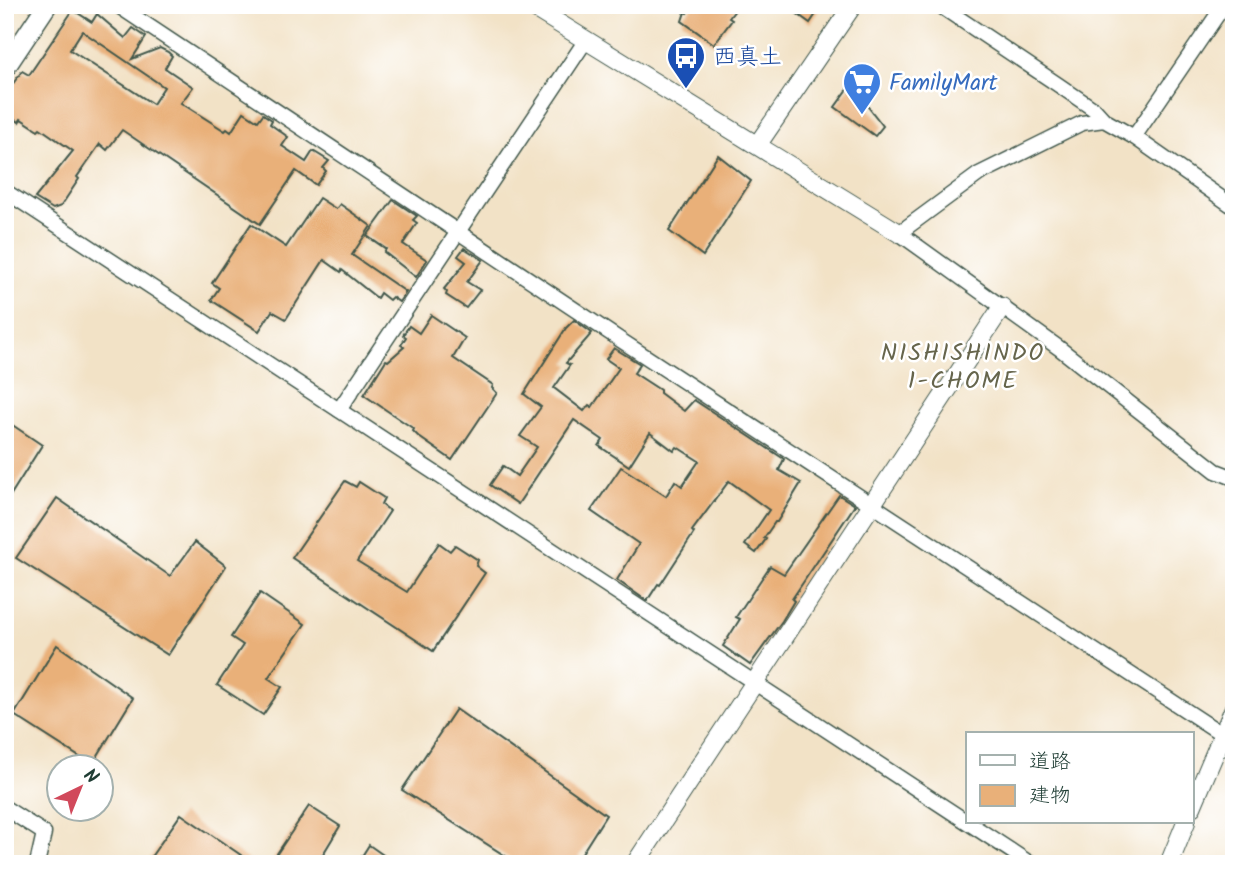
<svg xmlns="http://www.w3.org/2000/svg" width="1239" height="869" font-family="Kalam,'Klee One',sans-serif">
<style>
.building{fill:#e9b079;fill-rule:evenodd}
.lines{fill:none;stroke-linecap:round;stroke-linejoin:round}
.minor-casing{stroke:#3f564a;stroke-width:17}
.tertiary-casing{stroke:#3f564a;stroke-width:20}
.secondary-casing{stroke:#3f564a;stroke-width:22}
.minor{stroke:#fff;stroke-width:14}
.tertiary{stroke:#fff;stroke-width:18}
.secondary{stroke:#fff;stroke-width:19}
.labels{text-anchor:middle;stroke-width:5;stroke-linejoin:round;paint-order:stroke}
.transit-label{font-size:23px;fill:#164399;stroke:#fff;text-anchor:start}
.shop-label{font-size:23px;fill:#366cbe;stroke:#fff;text-anchor:start}
.neighbourhood-label{font-size:24px;letter-spacing:2px;fill:#66654c;stroke:#fff}
</style>
<rect width="100%" height="100%" fill="#fff"/>
<filter id="ink" filterUnits="userSpaceOnUse"><feTurbulence type="fractalNoise" baseFrequency=".0143" numOctaves="2"/><feDisplacementMap in="SourceGraphic" scale="14" xChannelSelector="R" yChannelSelector="G"/><feConvolveMatrix kernelMatrix="1 2 1 2 8 2 1 2 1" color-interpolation-filters="sRGB"/></filter>
<filter id="wash" filterUnits="userSpaceOnUse"><feTurbulence type="fractalNoise" baseFrequency=".00686" numOctaves="4" result="noise"/><feDisplacementMap in="SourceGraphic" scale="28" xChannelSelector="R" yChannelSelector="G"/><feGaussianBlur stdDeviation="1.57" result="paint"/><feColorMatrix in="noise" values="0 0 0 0 0 0 0 0 0 0 0 0 0 0 0 0 0 1.4 0 .05"/><feComposite in="paint" operator="in"/></filter>
<g filter="url(#wash)">
<rect width="100%" height="100%" fill="#f2e2c6"/>
<g id="blocks">
<g class="building">
<polygon points="693,5 739,5 729,18 732,20 714,44 682,21 685,12 687,13"/>
<polygon points="785,5 822,5 810,23"/>
<path d="M73,10l19,12 5,-8 28,24 8,-10 13,9 -14,22 28,-11 8,4 4,4 -7,12 28,19 -12,16 44,28 2,-2 4,3 13,-20 14,9 5,-7 9,6 -2,4 18,13 -6,9 24,16 7,-11 16,10 -6,7 3,3 -10,14 -20,-14 -36,53 -138,-94 -15,20 -7,-6 -23,33 2,2 -18,27 -8,3 -18,-11 38,-47 -33,-23 -2,2 -17,-11 -2,3 -4,-3 -10,14v-38l17,-24 7,4zM82,31l82,56 -11,17 -83,-54z"/>
<polygon points="851,85 883,126 875,136 835,107"/>
<polygon points="718,155 751,181 703,256 669,231"/>
<polygon points="319,198 336,209 340,204 371,226 352,255 406,292 399,302 392,297 389,300 380,293 377,298 342,270 341,272 324,260 286,319 272,311 259,331 211,300 219,288 212,283 251,224 286,247"/>
<polygon points="393,200 417,216 413,220 417,223 403,244 427,260 416,277 384,252 386,249 367,236"/>
<polygon points="464,248 483,260 467,282 480,290 466,308 446,295 447,292 444,289 466,262 458,256"/>
<polygon points="431,315 465,338 453,358 493,385 492,388 497,393 452,460 419,437 413,431 414,429 364,395 386,360 388,361 404,347 401,345 406,337 403,335 409,326 419,333"/>
<polygon points="574,320 592,333 566,363 570,365 554,388 584,411 589,405 592,407 619,368 606,359 614,348 640,364 634,373 660,390 660,393 684,411 694,400 784,459 779,470 801,483 777,522 775,522 764,538 766,539 756,553 745,545 769,510 729,481 692,531 694,533 660,585 658,584 647,601 617,580 639,544 591,511 621,467 666,496 675,481 682,486 699,461 677,447 674,451 650,433 629,466 599,446 603,440 574,420 518,504 490,485 503,466 517,476 537,447 520,436 541,407 524,394 566,328"/>
<polygon points="5,420 42,445 5,504"/>
<polygon points="345,481 356,487 359,482 384,498 381,504 390,511 357,561 407,592 439,543 450,551 455,545 478,560 476,566 485,573 433,651 292,558"/>
<polygon points="839,495 855,505 792,599 794,601 782,621 750,665 723,646 740,619 736,617 770,566 784,574"/>
<polygon points="57,498 170,576 195,542 226,566 168,655 16,558"/>
<polygon points="260,593 305,624 268,678 282,687 263,715 217,685 243,645 231,637"/>
<polygon points="57,645 133,698 92,765 14,715"/>
<polygon points="456,709 606,815 575,864 518,864 402,790"/>
<polygon points="309,806 340,826 317,864 270,864"/>
<polygon points="181,814 254,864 146,864"/>
<polygon points="369,845 396,864 357,864"/>
</g>
</g>
</g>
<g filter="url(#ink)">
<use href="#blocks" fill-opacity="0" stroke="#3f564a" stroke-width="2"/>
<g class="lines">
<defs>
<g id="minor">
<polyline points="117,5 622,341 1234,742"/>
<polyline points="939,5 1057,84 1095,110 1104,120"/>
<polyline points="1134,137 1224,5"/>
<polyline points="5,191 1031,864"/>
<polyline points="1234,207 1134,137 1104,120 1082,123 979,174 899,233 1059,348 1216,471 1234,478"/>
<polyline points="339,410 586,40"/>
<polyline points="5,808 44,833 37,864"/>
</g>
<g id="tertiary">
<polyline points="529,5 899,233"/>
<polyline points="758,144 853,5"/>
<polyline points="1192,807 1234,708"/>
<polyline points="635,864 1002,307"/>
<polyline points="1169,864 1186,822"/>
</g>
<polyline id="secondary" points="5,68 47,5"/>
</defs>
<use href="#minor" class="minor-casing"/>
<use href="#tertiary" class="tertiary-casing"/>
<use href="#secondary" class="secondary-casing"/>
<use href="#minor" class="minor"/>
<use href="#tertiary" class="tertiary"/>
<use href="#secondary" class="secondary"/>
</g>
</g>
<defs>
<symbol id="bus-pin" viewBox="-11 -11 22 30"><path d="M0 17L-7.5 6A9.5 9.5 0 1 1 7.5 6Z" fill="#1a4fb4" stroke="#fff"/><path d="M-5-6H5V4H4V6H2V4H-2V6H-4V4H-5ZM-3.5-4V0h7V-4ZM-3.5 1.2v1.5H-2V1.2ZM2 1.2v1.5H3.5V1.2Z" fill="#fff"/></symbol>
<symbol id="supermarket-pin" viewBox="-11 -11 22 30"><path d="M0 17L-7.5 6A9.5 9.5 0 1 1 7.5 6Z" fill="#3f7fe0" stroke="#fff"/><path d="M-6-5.5h2.5l.6 2H6L4.5 2H-2.5L-4.4-4H-6ZM-1.5 3.2a1.3 1.3 0 1 0 .1 0ZM3 3.2a1.3 1.3 0 1 0 .1 0Z" fill="#fff"/></symbol>
</defs>
<g fill-rule="evenodd">
<use href="#bus-pin" x="664" y="34" width="44" height="60"/>
<use href="#supermarket-pin" x="840" y="60" width="44" height="60"/>
</g>
<g class="labels">
<g class="transit-label">
<text x="713" y="64">西真土</text>
</g>
<g class="shop-label">
<text x="889" y="90">FamilyMart</text>
</g>
<g class="neighbourhood-label">
<text x="963" y="360">NISHISHINDO<tspan x="963" dy="28">1-CHOME</tspan></text>
</g>
</g>
<rect width="1239" height="869" fill="none" stroke="#fff" stroke-width="28"/>
<rect x="966" y="732" width="228" height="91" fill="#ffffff" stroke="#a5b1ae" stroke-width="2"/>
<rect x="980" y="755" width="35" height="10" fill="#ffffff" stroke="#a5b1ae" stroke-width="2"/>
<text x="1029" y="768" font-size="21" fill="#1f3d34">道路</text>
<rect x="980" y="785" width="35" height="21" fill="#e9b079" stroke="#a5b1ae" stroke-width="2"/>
<text x="1029" y="802" font-size="21" fill="#1f3d34">建物</text>
<g transform="translate(80 788) rotate(43)"><circle r="33" fill="#ffffff" stroke="#a5b1ae" stroke-width="2"/>
<path d="M0-5L12 26L0 18L-12 26Z" fill="#d1495b"/>
<text y="-10" font-size="19" font-weight="bold" text-anchor="middle" fill="#1f3d34">N</text>
</g>
</svg>
